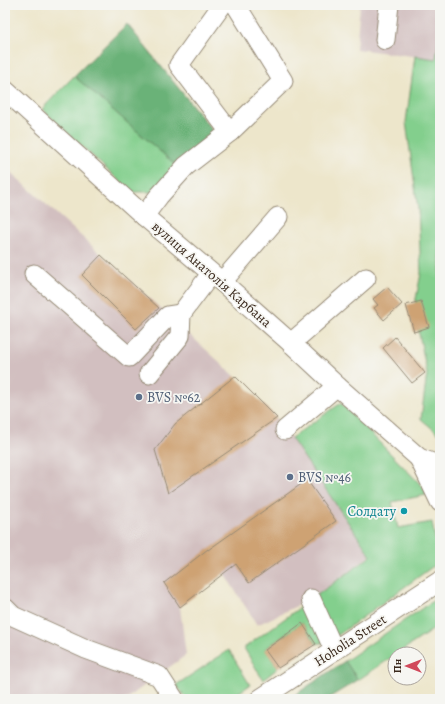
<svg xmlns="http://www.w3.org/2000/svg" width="445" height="704" font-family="Alegreya,serif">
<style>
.industrial{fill:#d2bfc0}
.green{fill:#83cf8d;stroke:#5f7c56}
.forest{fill:#6ab278;stroke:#526e4b}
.building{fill:#cea273}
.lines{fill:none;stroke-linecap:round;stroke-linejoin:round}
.minor-casing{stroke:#948874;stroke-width:21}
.minor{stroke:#fff;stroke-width:19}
.service-dot{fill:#5c6f8a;stroke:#f6f6f2;stroke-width:1.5}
.culture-dot{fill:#0f9aa8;stroke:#f6f6f2;stroke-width:1.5}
.labels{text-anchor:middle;stroke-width:3.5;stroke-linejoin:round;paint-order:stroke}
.street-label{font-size:14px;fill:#3b2a1e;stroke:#f6f6f2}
.service-label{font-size:14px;fill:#4e5e75;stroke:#f6f6f2;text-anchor:start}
.culture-label{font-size:14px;fill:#0d838f;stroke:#f6f6f2;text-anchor:end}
</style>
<rect width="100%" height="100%" fill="#f6f6f2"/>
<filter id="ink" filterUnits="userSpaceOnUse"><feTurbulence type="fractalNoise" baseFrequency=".025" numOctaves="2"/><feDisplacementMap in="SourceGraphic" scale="8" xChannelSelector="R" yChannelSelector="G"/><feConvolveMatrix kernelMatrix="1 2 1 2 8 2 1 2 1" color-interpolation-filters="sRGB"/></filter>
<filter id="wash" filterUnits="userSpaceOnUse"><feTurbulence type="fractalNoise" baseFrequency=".012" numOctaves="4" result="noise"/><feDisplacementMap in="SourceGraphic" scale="16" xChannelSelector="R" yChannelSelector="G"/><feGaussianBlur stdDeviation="0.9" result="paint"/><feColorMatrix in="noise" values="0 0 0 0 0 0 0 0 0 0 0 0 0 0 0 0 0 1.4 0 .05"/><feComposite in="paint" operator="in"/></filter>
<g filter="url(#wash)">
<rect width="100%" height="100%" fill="#ede6cb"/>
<g class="industrial">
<polygon points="360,5 440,5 440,28 436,59 356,49"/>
<polygon points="5,167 235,376 175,424 155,450 167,492 277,418 371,555 311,599 257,625 224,573 180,607 186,655 126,699 5,699"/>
</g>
<g class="green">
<polygon points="440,28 440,435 421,419 427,373 414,309 421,273 418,209 406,122 415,56 436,59"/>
<polygon points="74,76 177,166 154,192 131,192 42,109"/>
<polygon points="341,403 424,488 426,495 392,502 398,528 432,522 439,562 330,641 316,644 302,623 265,649 278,668 263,680 244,648 371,556 291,438"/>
<polygon points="440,596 440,625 358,680 345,661"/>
<polygon points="229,650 250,685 229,699 187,699 176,685"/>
</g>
<g class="forest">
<polygon points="127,24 213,131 177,166 74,76"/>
<polygon points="345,661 358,680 327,699 289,699"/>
</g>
<g id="blocks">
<g class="building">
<polygon points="101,255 159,308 136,329 82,275"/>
<polygon points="387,287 402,304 384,320 374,308 378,305 373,299"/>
<polygon points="421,301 429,327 414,332 406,305"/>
<polygon points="395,337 425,373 412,383 383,348"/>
<polygon points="235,376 277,418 168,493 155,450 175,424"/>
<polygon points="307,480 336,521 249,583 236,564 180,607 164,583 208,549 208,550"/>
<polygon points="302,623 316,644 278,668 265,650"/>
</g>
</g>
</g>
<g filter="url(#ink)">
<use href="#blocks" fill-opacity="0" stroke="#948874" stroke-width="1"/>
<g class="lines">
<defs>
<g id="minor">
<polyline points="222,5 179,65 230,132"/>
<polyline points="385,40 389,5"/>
<polyline points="5,90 144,216 222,282 291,343 337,386 419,458 440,466"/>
<polyline points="144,216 159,196 186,166 230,132 283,81 236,5"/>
<polyline points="34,274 129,357 168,316 181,314"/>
<polyline points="222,282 278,217"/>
<polyline points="291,343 366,278"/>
<polyline points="149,374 180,336 181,314 211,274"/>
<polyline points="285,430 337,386"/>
<polyline points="419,458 440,502"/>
<polyline points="311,599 330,641 335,650"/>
<polyline points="5,608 13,616 86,649 159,676 174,699"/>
<polyline points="260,699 440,581"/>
</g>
</defs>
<use href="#minor" class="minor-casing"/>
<use href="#minor" class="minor"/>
</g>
</g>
<g class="service-dot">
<circle cx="139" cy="397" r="4"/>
<circle cx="290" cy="477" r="4"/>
</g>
<circle class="culture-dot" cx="404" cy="511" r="4"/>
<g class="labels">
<g class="street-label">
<text transform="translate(212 274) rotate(41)" y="5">вулиця Анатолія Карбана</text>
<text transform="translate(350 640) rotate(-33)" y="5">Hoholia Street</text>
</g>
<g class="service-label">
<text x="147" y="402">BVS №62</text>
<text x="298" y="482">BVS №46</text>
</g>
<g class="culture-label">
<text x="396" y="516">Солдату</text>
</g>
</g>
<rect width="445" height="704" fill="none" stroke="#f6f6f2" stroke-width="20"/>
<g transform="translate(407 666) rotate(270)"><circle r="19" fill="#f6f6f2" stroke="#aba49d"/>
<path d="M0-3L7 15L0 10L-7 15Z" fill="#d1495b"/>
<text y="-6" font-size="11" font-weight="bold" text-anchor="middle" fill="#3b2a1e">Пн</text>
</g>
</svg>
